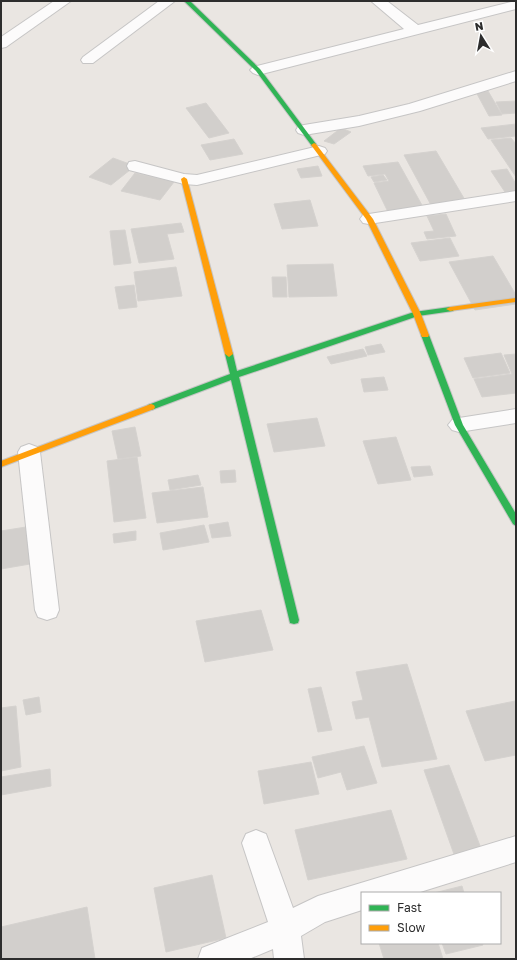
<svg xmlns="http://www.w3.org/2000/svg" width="517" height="960" font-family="'Golos Text',sans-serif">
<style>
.building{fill:#d2cfcc;stroke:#d5d2cf}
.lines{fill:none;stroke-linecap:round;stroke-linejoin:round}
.street-casing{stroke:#c6c5c5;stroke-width:2}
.fast-casing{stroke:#c6c5c5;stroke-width:2}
.slow-casing{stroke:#c6c5c5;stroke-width:2}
.street{fill:#fcfbfb;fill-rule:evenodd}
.fast{fill:#30b455;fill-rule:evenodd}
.slow{fill:#ff9f0a;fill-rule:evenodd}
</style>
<rect width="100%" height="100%" fill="#eae6e2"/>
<g class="building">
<polygon points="488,91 502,115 489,116 476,92"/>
<polygon points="516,101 516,113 502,114 496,102"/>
<polygon points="206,103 229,133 209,138 186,108"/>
<polygon points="516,124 516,136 488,139 481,128"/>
<polygon points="341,128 351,132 334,144 324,141"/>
<polygon points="511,138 516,144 516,177 491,140"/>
<polygon points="234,139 243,154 210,160 201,145"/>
<polygon points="436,151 465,200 431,205 404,155"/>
<polygon points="113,158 135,166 111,185 89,177"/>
<polygon points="398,162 423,207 388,212 374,183 389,181 385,174 368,176 363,166"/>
<polygon points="318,166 322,176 301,178 297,169"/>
<polygon points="507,169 516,184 516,191 505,192 491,171"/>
<polygon points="135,173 174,182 160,200 121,191"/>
<polygon points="383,175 387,180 374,182 371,177"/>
<polygon points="310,200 318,226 282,229 274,204"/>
<polygon points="446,214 456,236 427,239 424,232 434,231 427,216"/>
<polygon points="181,223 184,232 167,234 174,259 139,263 131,229"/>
<polygon points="125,230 131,263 114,265 110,231"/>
<polygon points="450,238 459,256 420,261 411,243"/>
<polygon points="493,256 516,295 516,304 475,310 449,262"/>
<polygon points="333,264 337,296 289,297 287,265"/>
<polygon points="176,267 182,296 138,301 134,272"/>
<polygon points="272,277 286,277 287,297 273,297"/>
<polygon points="134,285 137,307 119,309 115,287"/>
<polygon points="381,344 385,352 368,355 365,347"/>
<polygon points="363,349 367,356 331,364 327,357"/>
<polygon points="501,353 510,373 473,378 464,358"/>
<polygon points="516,354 516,393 482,397 474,379 512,374 504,355"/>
<polygon points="384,377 388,390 364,392 361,379"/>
<polygon points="317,418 325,446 274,452 267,424"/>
<polygon points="135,427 141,456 118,459 112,431"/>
<polygon points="396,437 411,480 378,484 363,441"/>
<polygon points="137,457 146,518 114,522 107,461"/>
<polygon points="430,466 433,475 414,477 411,467"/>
<polygon points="235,470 236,482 221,483 220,471"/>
<polygon points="198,475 201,485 170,490 168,480"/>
<polygon points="203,487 208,517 157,523 152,493"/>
<polygon points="228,522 231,536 212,538 209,525"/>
<polygon points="204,525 209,542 163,550 160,533"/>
<polygon points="26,527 30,564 1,569 1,531"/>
<polygon points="136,531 136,540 114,543 113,534"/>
<polygon points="261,610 273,650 205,662 196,621"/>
<polygon points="407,664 437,759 382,767 369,717 356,719 352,702 363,700 356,672"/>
<polygon points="321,687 332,730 318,732 308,689"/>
<polygon points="39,697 41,712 26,715 23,700"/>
<polygon points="515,701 516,755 485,761 466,711"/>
<polygon points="16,706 21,767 1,771 1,708"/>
<polygon points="364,746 377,783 347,790 341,772 318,778 312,757"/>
<polygon points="311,762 319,794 264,804 258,771"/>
<polygon points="449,765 482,851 455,857 424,770"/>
<polygon points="50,769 51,786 1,795 1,777"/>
<polygon points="391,810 407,859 308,880 295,830"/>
<polygon points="212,875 226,938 166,952 154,888"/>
<polygon points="462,886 464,893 434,893"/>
<polygon points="87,907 95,959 1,959 1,927"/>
<polygon points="379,943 438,943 443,959 384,959"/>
<polygon points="442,943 482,943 483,945 446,954"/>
</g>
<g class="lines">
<defs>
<g id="street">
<polygon points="54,1 71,1 6,47 1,48 1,37"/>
<polygon points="159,1 175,1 93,63 83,63 81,60 83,57"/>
<polygon points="371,1 387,1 418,25 515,1 516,9 258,75 253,73 250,70 253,67 404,29"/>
<polygon points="516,71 516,81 420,111 359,126 304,135 298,133 296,130 298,127 304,125 359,116 409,104"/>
<polygon points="319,146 325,148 327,151 325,154 197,185 184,184 129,170 127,166 129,162 135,161 184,174 197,175"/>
<polygon points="516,191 516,201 369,224 363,223 360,219 363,215 369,214"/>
<polygon points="516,409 516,423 459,432 452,430 448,425 452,420 459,418"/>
<polygon points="29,444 37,447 40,452 59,610 56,617 47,620 38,617 35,610 18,452 21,447"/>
<polygon points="256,830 266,834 293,908 318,896 516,836 516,862 417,893 362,893 362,910 325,922 301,936 304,959 274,959 273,949 249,959 198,959 202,948 268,922 242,843 246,834"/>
</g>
<g id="fast">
<polygon points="184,1 190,1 260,69 316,144 316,146 312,146 256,71"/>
<polygon points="450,307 453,307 454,309 453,311 418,316 239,377 299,620 298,623 294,624 290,623 231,380 154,409 151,410 147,407 148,405 230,374 225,354 226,352 232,352 233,354 237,371 414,312"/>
<polygon points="425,332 429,335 463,425 516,514 516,526 513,524 455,425 421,335"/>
</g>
<g id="slow">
<polygon points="314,143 316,144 373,219 421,314 429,335 428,337 422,337 421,335 413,314 366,219 311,145"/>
<polygon points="184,177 187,179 233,354 229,357 225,354 181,179"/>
<polygon points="516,298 516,302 450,311 446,309 450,307"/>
<polygon points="151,404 154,405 155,407 154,409 1,467 1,461"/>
</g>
</defs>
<use href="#street" class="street-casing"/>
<use href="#fast" class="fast-casing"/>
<use href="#slow" class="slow-casing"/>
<use href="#street" class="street"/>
<use href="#fast" class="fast"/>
<use href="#slow" class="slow"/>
</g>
<rect width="517" height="960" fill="none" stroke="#2d2d2d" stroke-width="4"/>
<rect x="361" y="892" width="140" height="52" fill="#ffffff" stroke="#ababab"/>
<rect x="369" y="905" width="20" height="6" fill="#30b455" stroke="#ababab"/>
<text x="397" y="912" font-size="12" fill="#2d2d2d">Fast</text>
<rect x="369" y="925" width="20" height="6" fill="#ff9f0a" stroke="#ababab"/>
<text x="397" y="932" font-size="12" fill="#2d2d2d">Slow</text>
<g transform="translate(481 36) rotate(349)" stroke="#ffffff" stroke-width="3" paint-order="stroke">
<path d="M0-3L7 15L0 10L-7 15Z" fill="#2d2d2d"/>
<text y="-6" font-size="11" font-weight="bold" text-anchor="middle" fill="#2d2d2d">N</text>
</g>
</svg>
